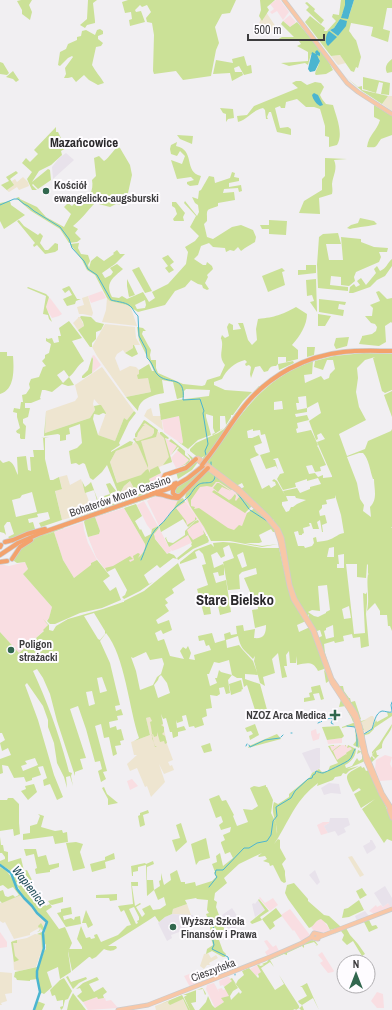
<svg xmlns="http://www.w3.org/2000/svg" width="392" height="1010" font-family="'Archivo Narrow',sans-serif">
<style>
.commercial{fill:#f9dee2}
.industrial{fill:#eee5d0}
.built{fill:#e8e2eb}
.green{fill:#cbe197;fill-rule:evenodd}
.water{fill:#4bb5d0}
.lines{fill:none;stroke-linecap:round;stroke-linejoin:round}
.stream{stroke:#4bb5d0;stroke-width:1}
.river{stroke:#4bb5d0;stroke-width:2.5}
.major-casing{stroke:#cdcccd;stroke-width:5}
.highway-casing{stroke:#cdcccd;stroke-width:5.5}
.major{stroke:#f8c7a7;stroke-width:3.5}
.highway{stroke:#f3a26c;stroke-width:4}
.highway-bridge-casing{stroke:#cdcccd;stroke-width:5.5;stroke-linecap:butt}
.highway-bridge{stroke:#f3a26c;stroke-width:4}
.poi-dot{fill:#31674e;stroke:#fefcff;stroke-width:1.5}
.labels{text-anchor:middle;stroke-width:4;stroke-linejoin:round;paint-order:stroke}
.poi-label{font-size:11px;font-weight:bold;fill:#3d3c3e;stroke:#fefcff;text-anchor:start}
.street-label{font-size:11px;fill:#3d3c3e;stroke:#fefcff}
.water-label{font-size:12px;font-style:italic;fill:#1d4b57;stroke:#fefcff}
.quarter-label{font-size:13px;font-weight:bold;fill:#2a282b;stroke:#fefcff}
.district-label{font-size:15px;font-weight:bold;fill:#2a282b;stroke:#fefcff}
</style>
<rect width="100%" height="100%" fill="#f1eff2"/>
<g class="commercial">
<polygon points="276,0 280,0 289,12 283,20 277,11 272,14 270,12 274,9 270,4"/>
<polygon points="290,15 296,22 290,27 283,21"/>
<polygon points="102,291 106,298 91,303 88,296"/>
<polygon points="48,298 50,298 62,314 59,316 52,318 46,308"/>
<polygon points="94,355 101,365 92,373 93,359 92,356"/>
<polygon points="179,416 183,442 182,444 164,432 162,420"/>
<polygon points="165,438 178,446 170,456 170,455"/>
<polygon points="178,450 189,460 185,465 176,468 171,458"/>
<polygon points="161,473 162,475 157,485 153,488 148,479"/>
<polygon points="218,481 236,492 246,512 251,516 240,530 207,534 185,499 189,497 198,487 214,484"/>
<polygon points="159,496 173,501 178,500 176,506 165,521 159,526 147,501 153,497"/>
<polygon points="144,501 158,526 151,530 147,525 137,505"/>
<polygon points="184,502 186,502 197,518 188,527 176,508"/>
<polygon points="124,508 145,544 145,549 132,569 126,562 107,572 96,557 88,537 99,534 100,531 95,517"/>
<polygon points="198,520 202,527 206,535 206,536 178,549 172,551 170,548 171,551 167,554 154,537 155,532 159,528 169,547 188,535 185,531"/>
<polygon points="83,522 84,530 88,543 97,560 91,563 92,565 74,578 63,560 54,532"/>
<polygon points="25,562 28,569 23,574 52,607 49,618 46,621 48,627 19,653 0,632 0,564 9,566"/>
<polygon points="316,729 317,734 320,733 319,739 313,741 311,734 311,731"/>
<polygon points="342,738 342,743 328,744 327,740"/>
<polygon points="343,745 353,747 348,754 337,762 329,746"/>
<polygon points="385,755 392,757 390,764 392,768 392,780 380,781 375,769 376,760"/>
<polygon points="132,779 138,786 130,790 127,781"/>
<polygon points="323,822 329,822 329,823 324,826 328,833 321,835 317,825"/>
<polygon points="260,897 265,903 273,898 278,905 270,911 259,898"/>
<polygon points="388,903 392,907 374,914 369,911 376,905 377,907 381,905 383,907"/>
<polygon points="290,909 310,935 310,937 301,941 294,930 293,931 281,915"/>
<polygon points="322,918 330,930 320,934 314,931 311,927 313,923"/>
<polygon points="0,932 7,942 7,947 0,948"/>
<polygon points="267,940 273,947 276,945 279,951 268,957 265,952 269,949 264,941"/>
<polygon points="322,952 334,971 333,972 328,973 320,963 323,961 318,955"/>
<polygon points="257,965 261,972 256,976 250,969"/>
<polygon points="192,973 194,974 199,983 190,987 184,976"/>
<polygon points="227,977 229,977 232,981 224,987 223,985 220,986 219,981"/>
<polygon points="214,983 219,992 218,989 222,988 223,990 226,989 230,997 222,998 224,1002 215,1008 206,989 207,985"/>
<polygon points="377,992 383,994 384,1008 377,1008 371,1001"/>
<polygon points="97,997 98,999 105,998 106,1001 111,1000 118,1008 88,1010 83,1002"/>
</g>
<g class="industrial">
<polygon points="266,12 276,27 267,36 264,31 258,27 261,18 263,20"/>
<polygon points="340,55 346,63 338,65 331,56"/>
<polygon points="388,96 392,96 392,111 382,104"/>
<polygon points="23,177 28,182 29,186 19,190 17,187 9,192 7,190 13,185 12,181 15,179 17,182"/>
<polygon points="88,296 93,313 92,316 83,314 79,314 77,307 84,305 82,298"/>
<polygon points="107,298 110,301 127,305 131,308 137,326 102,322 106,310"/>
<polygon points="78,317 80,317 84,326 78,330 73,323 78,318"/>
<polygon points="105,324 135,327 136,338 140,345 133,345 133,348 125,353 123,350 117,354 115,358 120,371 130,366 136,367 139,370 139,374 148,378 151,392 126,397 97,356 92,347"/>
<polygon points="102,367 134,411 127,420 124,418 115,441 98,435 106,413 94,399 93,404 95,410 90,418 45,433 46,411 75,401 78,397 75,385"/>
<polygon points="151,408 153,416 161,416 163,430 144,416 147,410"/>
<polygon points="144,422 164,436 172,462 159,467 161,473 146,473 118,485 110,462 116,451 133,444 135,442 135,438"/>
<polygon points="67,475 70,485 81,479 92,510 82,514 80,512 80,515 62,520 55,490 62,488 59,477"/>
<polygon points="130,481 137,494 121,500 119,495 124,486"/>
<polygon points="161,714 167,744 173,760 168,762 170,766 172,765 174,770 164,774 159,764 165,782 151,797 147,786 145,787 137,768 130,771 127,764 137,755 134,755 131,742 150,735 146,718"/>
<polygon points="371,716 373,716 375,720 372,729 365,733 361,722"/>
<polygon points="352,856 364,875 360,877 348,857"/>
<polygon points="21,895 32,906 37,913 45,920 47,924 44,928 41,929 42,930 40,930 39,928 30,933 30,935 14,939 5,922 3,923 0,921 0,903"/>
<polygon points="187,904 191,915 172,914 173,909"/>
<polygon points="35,934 41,935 42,949 36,967 19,971 14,970 12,941 27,938"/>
<polygon points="208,953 211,958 216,955 218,958 209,963 210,965 207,965 204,969 200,966 204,954"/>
<polygon points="0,972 12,973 12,993 5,994 7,1001 1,1003 2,1005 0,1005"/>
<polygon points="181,996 188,1010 156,1010 155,1006"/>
</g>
<g class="built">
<polygon points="66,153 74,160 53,179 52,167 59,158"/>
<polygon points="317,748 320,748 320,768 312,773 302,753"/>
<polygon points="329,783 339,784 341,794 331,793 324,795 321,788"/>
<polygon points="330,818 348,818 350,825 344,828 346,832 338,836 335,831 328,833 324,826 329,823"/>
<polygon points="370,840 372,840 376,847 375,849 367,854 363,846 370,842"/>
<polygon points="315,870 320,882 317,885 309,875"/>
<polygon points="385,886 392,898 392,906 390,906 388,903 383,907 374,893"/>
<polygon points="258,900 265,910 255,917 252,904 254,903 255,904"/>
<polygon points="232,908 242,923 229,933 222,915"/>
<polygon points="365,911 369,916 357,921 355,916"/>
<polygon points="172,914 193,915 194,921 190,922 182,931 171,935 172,938 167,941 158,923 165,917"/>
</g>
<g class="green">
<polygon points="21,0 32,0 29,5 32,12 30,20 22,14 22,10 17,1"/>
<polygon points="88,0 97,0 93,3 95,21 95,23 87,25 85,28 80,25 87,19"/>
<polygon points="128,0 236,0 230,13 222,14 215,27 219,43 216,50 211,76 183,80 176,71 154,74 153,71 154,35 152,23 147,22 146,18 151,12 147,5 142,7 140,5 135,10 136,12 141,11 145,22 130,26 129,20 132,19 131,12 125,13 122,2"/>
<polygon points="260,0 275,0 267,7 269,10 262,21 259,16 261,10"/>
<path d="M341,0h4c1,4 0,11 -3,14l7,2 5,-16h38v8h-5l-4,21 7,2 -2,11 -17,-6 2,-9 -22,-4 -2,8c1,1 6,9 7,9l5,17 -3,11 -2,-1 -2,5 -3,-1 -11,-16 -9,1 -26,-34 5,-6 15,12 -1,3h3l9,-10 -4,-4 1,-3 6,1zM340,19l4,9 -6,8 -8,-6 4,-2z"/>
<polygon points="307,2 315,9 314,11 324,20 321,24 306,10 309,7 305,3"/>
<path d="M283,21l7,6 7,-5 28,33 8,15 -7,4 -10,1 -1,-1c1,-6 6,-10 4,-16l-8,-4 -3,11 -3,-2 -16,3 -8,-3 27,-2v-9l-11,-6 4,-2 -2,-3 -9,-1 -15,1 7,-4h12l-13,-13z"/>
<path d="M100,29l3,2v3l-5,2v3l5,4 -2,3 -5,1 -4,18c3,6 8,11 12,18l-6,2 -9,-5 -5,-5 -8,7 -4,-5 -4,1h-4l2,-4 -1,-6 8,-11 -1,-1 -4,2 -8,8 -2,-1 2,-13 6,-3 2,-5 9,-4v-3l4,-1 1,-5 4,-1 9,5 2,-5z"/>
<polygon points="244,56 247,66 251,65 252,73 244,75 239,66 234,68 235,72 242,72 243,75 232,81 230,73 213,74 216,60 233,63 232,59"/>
<path d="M392,59v13l-5,1c-3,-6 0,-10 5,-14z"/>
<polygon points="0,62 3,63 9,73 7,75 0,74"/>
<polygon points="13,71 19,80 16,82 13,79 6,77"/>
<polygon points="346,77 358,87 362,86 362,90 388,96 382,104 362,91"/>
<polygon points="363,77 390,83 389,95 381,94 383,83 379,82 376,93 363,89"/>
<path d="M296,81h5l6,4 8,-3 6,1 3,4 -4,8 2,4 4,5 7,1c3,11 11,29 4,40l-8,2v-10l-4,-1v-10l-5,-17 -6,-2h-8l-9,-8 -11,3 -1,6h-4l-1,-2 -5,2 5,20 8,-1 3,2v6l-14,-3 -6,-20h-2l-2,5 1,2h-2l-1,-9 -2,-2c-12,3 -14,11 -25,14l-1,-6 10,-1 7,-9 44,-18 -6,-5z"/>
<path d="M374,105l18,11v19l-11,4c-6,8 -3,9 -14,8 2,-13 10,-16 13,-27l-6,-3z"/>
<polygon points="220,108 233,109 234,118 228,119 226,122 226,114 223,113"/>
<polygon points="56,127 56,132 58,132 63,142 68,147 61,151 62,155 51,165 39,171 32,182 48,169 50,170 51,180 38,189 33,184 32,185 37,190 32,190 27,179 32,172 22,163 26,158 30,162 38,154 34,150"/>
<polygon points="177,135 193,136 192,144 180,139"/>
<path d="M177,142l-1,4c20,4 7,26 25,30l-3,9 -8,1 -3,-2v-2l7,-2 -3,-3 -14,2 -6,-19 11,4 3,-8 -5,-5 -3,5 -6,-2 -1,-5 1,-4z"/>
<path d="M118,147l2,1 10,17 2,10 -6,27 -1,3 -9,-1 -6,3 -15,-4c-8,8 -13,16 -22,23l5,3 -3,4 6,6 -4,3 -8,1 -9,-14 -29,-18 -15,-13 3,-1 1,2 17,8 9,10 18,10 7,-13 -7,-7 4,-4 4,3 4,-4 -4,-3 5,-4 3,11c9,-6 14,-16 12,-26l4,-4 -2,-18 5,-2 5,5c6,-4 8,-10 14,-14z"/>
<path d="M325,158l22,1 -13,1c4,9 -1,15 -2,24 0,3 1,6 0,10l-13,4 1,16 -21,-1 5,-12 18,-11v-11l3,-3z"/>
<polygon points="16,171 18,173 10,179 14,185 7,190 9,192 1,185 9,181 6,177"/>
<path d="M232,172l3,1 -1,4 5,1v3l-10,2v4l12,-2 1,6 -3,1 -1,-4 -14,1 -1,4 11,-1 1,8 -17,3v3c-12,5 -11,1 -11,15l-3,3 3,13 6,2 19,-12 9,-2 12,5 3,7 -1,5 -10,6 -4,3 -3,-4 -4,4 -4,-1 -4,2 -1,-4 -12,-1 -4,-4 -8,3 -3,9 -4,4 9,6h3l1,-3 5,4 1,3 -6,6 1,2 -3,6 4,6 -2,1 -4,-2 -1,-3 -4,-1 -7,-4 -6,7 -10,4 -10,14 -27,7 -11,-7 -17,-4 -3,-3 -12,-23 -8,-5 -5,-10 -12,-16 9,-1 -1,5 3,6 7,1 2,6 -2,4 1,3 2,-7 6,-5 7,5 10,-7 -1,-1 4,-3 3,4h5l-10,10 -13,9 3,5 6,-3 2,-3 -3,-4 7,-4 6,5c-9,8 -19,14 -11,28l7,1 3,-2 5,3 16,-7 6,10 6,-4 -3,-6 16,-8 18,-20 2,-12 -3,-5 10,-6 4,-5 -9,-9 6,-11 -12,-13 1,-2 12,15 2,-4 -1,-7 -3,-2 -3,-6 6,2 1,-8 2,-1 8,-14 5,1 1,6 15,-5zM145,300l1,5 -1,3 -8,1 -2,-4z"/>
<polygon points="10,201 11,205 25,215 4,229 0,221 0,203"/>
<polygon points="172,202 176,202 185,213 183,217 184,221 174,221 173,219 177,214 175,208 172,206"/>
<path d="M360,218l14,3 3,3c-4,2 -20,3 -27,5l-3,-1 4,-3 7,-2z"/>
<polygon points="19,220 24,226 38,235 40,233 43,236 40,243 45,250 48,250 55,243 58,244 58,250 55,252 45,254 37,245 34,247 33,245 35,243 17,221"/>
<polygon points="269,220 287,221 286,235 269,234 269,229 262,229 260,225 269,225"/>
<polygon points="338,233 341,244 326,244 329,260 343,260 341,237 361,239 361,242 374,247 388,248 387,252 379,252 381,257 379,262 356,272 354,277 355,281 349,286 341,285 341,277 331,276 330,285 348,287 348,291 318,288 317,265 319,237 323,234"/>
<polygon points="168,255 174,262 170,265 174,270 169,273 165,268 168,266 162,258"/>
<path d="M392,259v7l-7,10 -8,4 -7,7 -17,6h-4l1,-6 4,-3 2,3 4,-2 -3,-4 4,-3 5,7 10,-12 -2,-4 3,-3 3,5c7,-3 7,-8 12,-12z"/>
<polygon points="306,265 316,265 316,273 298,275 298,270 306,270"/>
<polygon points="139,267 152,291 145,293 132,270"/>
<polygon points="282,268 285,271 282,272 285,285 268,292 262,276"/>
<polygon points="127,279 135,295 129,297 127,286"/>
<polygon points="316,279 317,312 310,302 314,301 312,295 307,296 306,280"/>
<polygon points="69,286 70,287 77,299 81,299 76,301 75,304 67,306 63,299 72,295 69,290 65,293 62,289"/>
<polygon points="28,287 46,294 49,297 46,307 52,322 49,319 48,315 43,314 46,296 27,288"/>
<polygon points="379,291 387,299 392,298 392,323 391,322 385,326 386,342 379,346 359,344 362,337 362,336 372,334 376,331 377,327 375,324 371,323 365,316 372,316 373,308 370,305 380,301 376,292"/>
<polygon points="319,299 346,302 345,305 339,304 338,309 344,310 343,316 319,312"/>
<path d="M296,307l11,7c0,11 -7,22 -15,31l6,5v9l-12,3v-5h-8v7l15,-3 1,2 -15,7 -1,-6 -2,2c-5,0 -6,1 -8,5l-4,1 -4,-6 -5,1 -4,11 -1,-4 1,-7 -2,-2 -3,1 -1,-2 2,-2 -2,-2c-11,3 -18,9 -23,19l-8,3v3l11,5 27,2 -9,9 -10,14h-2v2l-5,8 -1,-9h-5v14l4,-2 -11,7 -1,-1 3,-1 -2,-5v-12l-7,-2v3l5,18 -13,5 -10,9 -11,-8 5,3 1,-2 -4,-26 -18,4 -2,-16 18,-4 32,-4 1,-6 -24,-1 -2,2v6l-7,2 -4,-17 -11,-2 2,13c-10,2 -25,5 -26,18l-12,-14 25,-5 -3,-14 -10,1 -1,-4 2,-1v-4l10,-6 3,7h2l-15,-31 -2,-13 6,1 3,3h-3l-1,3 6,11 3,5 -1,5 1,5h5v8l2,5 25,11 19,2 3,-1 2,-5 13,-4 5,-11c-7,-9 -2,-14 -3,-23 -1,-6 -2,-1 0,-7l3,3 4,-2 -2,-9 2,-4 4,2v5l8,-1 -3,-6h5l5,17 4,5 5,-5 -1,-11 2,-10c18,-2 23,-4 38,-12z"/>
<polygon points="318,314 331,316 325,326 318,326"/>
<polygon points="81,316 91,317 96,322 104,324 101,330 96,332 96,339 92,343 92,347 90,347 78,330 84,326 83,322 80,317"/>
<path d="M69,321l13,17 -10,3 12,20c-8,5 -8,11 -15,16l5,8 -6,1 -6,-2 -10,8 -7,-2h-3l-2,8 1,1 -10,4h-6v5h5l-2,9 -5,2v4l3,3 -1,13h-4l-1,-1v-4l-3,-1 -1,-2 4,-3 -3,-11v-4l-4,-1 1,-4 6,1 1,-7h2l-1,-7 4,-1 4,-6 -1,-4 2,-5 8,-2 4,-10 3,-1 -4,-5 3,-3v-3l4,-2 2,-9 -5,-3v-3l2,1 4,-1 2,5 5,-1 -1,-6h3l-2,-8zM64,370l5,7 -6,6 -6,-8z"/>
<polygon points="349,337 347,346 336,349 334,345 336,338"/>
<polygon points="133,345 134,345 138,354 132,357 125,353 133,348"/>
<polygon points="307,347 315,347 314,355 307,357"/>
<path d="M0,352h7v4h6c1,13 2,34 -13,38z"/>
<path d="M364,353l28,1v36l-7,3 -3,-2 -9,-33 2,-1 -10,3 -8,8 1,10 -2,14 3,15 7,13 -27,14 8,22 18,-7 3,-8 23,-10 1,-2v98h-1l1,1v103l-2,-5h-2l-1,-11h-7v-4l-5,-8 -8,8c3,-13 -1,-25 1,-37l1,1 -1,-2v-8l-1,-1 -1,14 -9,-1v-13h-11l8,70 11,-1 -2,-40 3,1 1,-2v11l-1,11 3,32 -8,2 -1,-11 -7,1 -1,-4 -9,2 1,5 -9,2 -1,-2 -10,3 1,9 6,19 -13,-34 4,-2 -2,-6 -3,1 1,6 -10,-19 1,-4 -2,2 -11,-16 -23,-81h-1l-32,-30 4,-2 -2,-4 -6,3 -30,-23c33,-44 51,-82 107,-102l-1,13 -8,1 1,8 16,-7 3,4 5,-2 1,-4 5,-5 -2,-9h-6l-4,10 -9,-3 1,-6 19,-5zM306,396l1,12 -10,2 -1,-7h3l-1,-6zM281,401h1l1,8 -9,1v-8zM318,402l3,11 -12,8 7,19 2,-1 -1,-4 4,-2 4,6 -8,3 15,34v1l-9,1v-3l-5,2 -3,-4 -6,1 -3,-8 6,-1 3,7 6,-1 -1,-4 6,-2 -8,-18 -1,-1 1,-1 -7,-15 -14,3 -1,-4 2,-1 -1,-5 12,-3 -2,-5 -11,2 -1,-3 12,-2v-4zM253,429v2l7,-1 1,5 4,-1 5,18 -10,3 6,14 10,-3 2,4 -3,-10h-1l-1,-1 5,-1 6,15 -4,1 -3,5 6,11 13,-3 -1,-4 12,-4v2l11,-3 3,6 -11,3v2l-10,4 -3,-5 -14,3 2,4 -8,-14 -3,-2 -2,2 3,1 1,3 -5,3 -2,-3 -7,4 -12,-30 9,-4 -3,-3 -2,-6 8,-3 -3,-8 -7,3h-4l-1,-7zM359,453h4c6,6 7,18 10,26h1c0,10 4,20 -4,28l1,10 -8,-6 1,-6 -4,-6 -3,-16 -10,-26zM335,495l6,20 3,18c-6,1 -8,4 -13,6 -4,2 -10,2 -14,3l-1,-5 -3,1 1,5 -2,3 -7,2 -1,-2h-6l-4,-14 4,-1 1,4h3v-1l2,-1 -1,-5 7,-2 -1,-3h2l2,6h6l-2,-7 3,-2 2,12h1l-1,-7 5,-2 -2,-8 -5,1 -1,-5 3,-3v-3l5,-1 -1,-4 9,-2zM286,496h9l1,2 10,2 -9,4 -4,3h-2l-2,4 -3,1 -4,-7v-3l6,-1zM334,547v10h-7l2,-9zM344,554v14h-7v-4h2l-1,-9zM327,585l3,25 -4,2v1l-8,4 -4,-1 -6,-4 4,-2 8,1 -2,-25zM349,606l2,12 -7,1 -2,-10zM333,625l1,12 -8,2 -2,-8 2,-1v-2z"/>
<polygon points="92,357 93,359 92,373 84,378 82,378 82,376 88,370"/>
<polygon points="259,386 261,387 203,461 202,460 204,456 200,459 190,451 190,449 196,443 218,433 224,429 241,406"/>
<polygon points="392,391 392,417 384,395"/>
<polygon points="99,405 101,405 106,413 106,414 103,413 99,415 94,414 93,419 98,435 115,441 124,418 127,420 134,411 136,413 129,422 119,443 120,445 111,451 111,452 130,441 133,442 132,445 116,451 110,462 117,483 141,475 146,470 148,469 150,473 150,470 158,466 161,473 149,479 153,488 137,494 130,481 124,486 119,495 107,465 102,472 93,480 90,478 85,464 83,463 79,465 76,463 71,464 69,451 77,448 82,443 80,424 69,428 70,434 66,435 66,440 60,441 60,435 58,434 44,436 46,411 45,433 90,418 95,410 94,406"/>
<polygon points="144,420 146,421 158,430 156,437 141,441 148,465 148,468 138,445 133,439 135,438 136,441 138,441 152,436 154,433 154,429 145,423 143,425 145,426 143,426 138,433 137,437 135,437 135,434"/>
<polygon points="160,432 162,432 169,438 168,439 165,438 172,462 163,465 169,457 164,438 160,434"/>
<path d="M49,437l-4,1v21l5,21h3l6,-3 3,12 -7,2 7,29 -21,7 -2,-4 11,-4 -2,-7 -11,2 1,3 -10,2 1,4 4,-1 2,7 -25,10 -2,-2 6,-3 -4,-12h-3l-3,4 2,9 -2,-2 -4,-1v-72l3,3 6,-2c6,3 6,9 9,14l-1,-18 9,-1 2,14 3,1 -1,-14h4l-1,-7h11l-1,-12h-2zM32,492l5,20 -21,5 -4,-17 8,-2 2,-3z"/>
<polygon points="171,439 185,451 185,455 190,459 189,463 179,467 185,464 189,460 177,450 179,448 178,447 171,455 177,446 169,441"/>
<path d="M187,453l6,5v4c-8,7 -18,6 -27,12 -6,4 -6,13 -14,18l-89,30 90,-33 5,-4 6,-11 20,-7 7,-4v-4z"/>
<polygon points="196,461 198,462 192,470 178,479 176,472"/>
<polygon points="205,467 180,495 175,495 174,489"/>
<path d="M209,470l24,19 -2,1 -12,-8h-3l-4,5 -5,-1 -7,1 -9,13v6l4,1 -1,2 5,-1 29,20 6,2 5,-5 3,1 5,-13 8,-5 17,16 5,8h-4l-2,-3 -12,6 3,7 -3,1h-14l17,3 16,-2 -16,3 -32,-6h-19l-7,-14 -14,-21 -3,-8h-2l1,-5c-10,14 -18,1 -30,3l-67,23 6,-2 5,14 -1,3 -11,3 -4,-15 1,-2 -20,7v-1l91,-31c8,-1 14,4 21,3z"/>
<polygon points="82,481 85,487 89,484 91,482 100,506 107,504 104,496 110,494 106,484 110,483 116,491 110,494 112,503 92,510 91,507 98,504 94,490 85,493"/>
<polygon points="217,483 219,483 231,491 222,487 218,492 213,488"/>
<polygon points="214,490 229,500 231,499 235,494 236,496 235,500 236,501 239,497 236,493 237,492 251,506 251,507 245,513 212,492"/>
<path d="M183,498l2,4 -9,6 10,13 1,4 8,-5v-3l2,2 -9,8 -5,-8 -22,13 -2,-6c8,-7 15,-16 19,-26z"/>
<path d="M136,504l6,12 -7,5 5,9 1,-1 4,8 6,-3 1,-5 6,-3 1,2 -5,6 1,5 12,15 2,-1 5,2 3,4 -4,-1 -13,10 -3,-3 -13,10 5,9 4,-2 -13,9 -16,8 -2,-2 3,-2 2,-5 -12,-22 -8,4 -2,-4 8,-2 17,-10 3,3 -4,1 1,2 4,-2 -1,-4 5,-3 2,1 -2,4c4,-3 8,-9 7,-14l-21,-36z"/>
<polygon points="195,521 198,520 199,522 193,525 187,530 189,535 193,540 204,534 203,530 206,535 206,536 207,536 209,541 208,542 209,542 193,549 178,560 177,558 192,546 191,544 192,543 188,535 169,547 165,538 167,537 166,538 168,542 173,543 185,535 185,531"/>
<polygon points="64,526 64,528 40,537 54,532 63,560 74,578 91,565 91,563 97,560 110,576 103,581 110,591 116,587 121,600 102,608 80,613 55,624 50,624 47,621 49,618 52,607 23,574 28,569 25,562 17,563 14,561 13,558 25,544 44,533"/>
<path d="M223,542l12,1 27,5h17l8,35 19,38 -9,4 2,7 11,-5 14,37v5l-6,2c-5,-10 -11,-8 -21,-6v-9l-1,7h-6l-1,-12 -3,4 1,11h-3l3,11 -5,1 -4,-25 -6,6 3,14 -12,4 2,9 -5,-3 -6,-22 1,-5 -2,3c-9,-10 -12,-9 -15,-23l-12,4 1,8 12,-3 3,4 11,12 5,14 -13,-1v5l15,5 9,33h-10v-7h-4l-8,-25 -3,2 -2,-9h-5l-5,-3 -4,5 2,13 -4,1 -2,-7 -5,1 1,6 -3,2 -7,-1 2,13 -6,1 1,7 -5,2 2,7 -9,3 -1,-2 -5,1 -3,-12 -4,1 1,5 -6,2 -1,-3 1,8 7,-2 2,4 -8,2v4l-5,2 -1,-6h-2l-4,-14 -3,1 -2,-5 2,10 -2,1 3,2v5l-2,2 3,2 2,7 -2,1 -1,-3 -4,1 -3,-10v4l-3,1 -1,-3 -2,1 2,1 -1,2 3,8h2l-2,1c-3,-10 -3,-16 -5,-25l2,-1 -2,-4 -4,1 4,17 -16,6 5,-3c-10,-29 -14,-82 -33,-105l-6,8 10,22 10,42 -5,1 1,5 5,-2 2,6 -6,1 1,4 -9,2 1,6 6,-2 1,4 4,-1 3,11 -4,1 1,4 -6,1 2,8 -4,2 -4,-19 -5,1 -3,-14 -6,2 12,45 -4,1 3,7 -5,3 -3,-11 4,-2 -2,-8 -5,1 -9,-33 -8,-23 -8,3 16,49 -6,1 3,10 -8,3v4l-18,-55 -7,-27 -7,-16 -6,-9 -4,2c15,32 27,66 36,101l3,1 -1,3 2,10 -3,-10 -4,1 1,11 -3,-11 -7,-14 -3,-20 -6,-16v-7l-5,-14 -16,-23 -2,2 13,35 16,55 9,22 -6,3 -7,-16 -6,2 -1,-6 4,-2 -4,-12 -5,1 3,8 -9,3v2l-6,2 -2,-5 -10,1 -6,-12 -6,-1 1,8 -3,1v-15l11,-4 -3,-7 -6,3 -2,-8 5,-3 -3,-7h-2v-101l19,21 25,-22 -1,-1 5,-5 -5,-6 6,6v5l4,1 3,-5 12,-7 35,-10 20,-7h1v-1l20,-10 34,-28 7,17 -13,9 2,4 -9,6 3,4 -3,2 4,6 -13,9 2,4 11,-4 3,10 -9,4 -2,-4 -6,3 3,8 6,-2 6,17 14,3 -4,-8 3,-4 3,2 2,-3 3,7 -2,6 6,1 -1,-5 17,-5 -2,-5 -3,1 -2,-6 -5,1 -1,-5 14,-3 3,10 10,-3 -1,-6 6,-2 1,3 6,-1 -1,-8 7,-1 1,6 11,-2 -1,9c10,1 12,-4 12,-13l-11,3 -3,-18 6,-1 -1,-7 -6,1 -1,-11 -6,-14 13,-4 -1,-6 -14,4 -3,3 1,14 -11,1h-1l-4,-23v8l-5,1 -1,-4 -5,1 3,10 10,-3 5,32 -11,3 -2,-9 -8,1 1,7 -7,1 -7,-26 11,-4 -6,-20 4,-1 -3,-10 -4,-4 -4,2 2,6 -17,6v-2l15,-12 16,-6 3,3 -1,-4zM229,545l5,13 -11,4 1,4 -1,-2 -9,4 -3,-13 6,-3 4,6 4,-2 -2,-8zM243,552l4,14 -5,2 -5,-13zM94,613l11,18v3l-5,6 -2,-1 -14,-23zM146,652l4,8 12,-2 2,6 -3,10 -4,3 -4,8 -13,5 -4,-19 -5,-14 2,1zM229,660l3,15 -11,-3 -2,-2 -2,8h-2l2,5 -7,3 -3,-12h2l5,-12 5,1zM161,675l6,8 3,10 -12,5 -4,-13 4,-5 1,-3zM102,677l5,14 -7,2 -3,-15zM92,691l3,13 -6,2 -3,-14zM35,758l3,7 -15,6 -2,-5 6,-2 -2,-3z"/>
<path d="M324,670l1,1 31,50 -3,1c-2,-7 -5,-8 -7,-16l-7,1 2,-8 -12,-18 -3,2z"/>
<polygon points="241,680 243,689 241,690 242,691 231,695 229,684"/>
<polygon points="320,685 324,699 321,700 319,693 313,694 315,700 304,702 304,698 310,697 309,693 312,692 311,687"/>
<polygon points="337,686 343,686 344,691 349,698 350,698 351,702 355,701 361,719 359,720"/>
<path d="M387,712l5,1v3l-18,12v1l-5,5 -4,1v3l-2,-4 1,-4h-1l-2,-9 5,-1 -5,2 3,8v4c8,-2 9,-7 12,-14l1,2 11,-6z"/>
<polygon points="356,722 360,746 359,748 353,745 356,741 355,727 350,726 342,728 342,727"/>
<polygon points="255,724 259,735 250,740 249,736 253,734 251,731 247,732 245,728"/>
<path d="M392,724c0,10 -11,14 -10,24l-6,3 1,4h2l-8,8 -2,-4 3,-3 2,3 1,-1 -3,-3 3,-4 -3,3v-2l7,-8z"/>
<polygon points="339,726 344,736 342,738 327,740 322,727"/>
<polygon points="277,734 281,739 248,748 249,746"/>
<polygon points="210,743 212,751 204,753 201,746"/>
<path d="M334,745v1h-4l2,5 8,-6h6l-1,2v-2h-4l-8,6 4,9 9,-6 1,1 -1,-2 6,-4 -2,-2 -3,1 1,-3 8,4c0,7 -5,13 -11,16l1,3 6,-2 5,-8 2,3 3,-2v-4l-1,-3 -4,2 1,-4 4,2 3,9 -18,8 12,-3 -10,5 -3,3 -3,-1 -2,3 -6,1 -2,3 -16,6 1,-3c-22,17 -26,32 -40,55l-1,-3 1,3 -4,6 4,-5 2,1v8l6,11 -4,5 3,7v4l1,7 -2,1 -3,-2 -8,-16 -3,1 -1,-3 -6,-2 4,-2 -2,-3 -6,1 -1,-1 4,-3 -23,11 -15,14 -2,-1 2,1 3,5 -12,10 -1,7 3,2 -1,5 10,27 -7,6 4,11 3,3 -1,3h-2l-11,-6 -6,3 1,-5 6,-4 -2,-7 -1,-14 -4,-10 3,-1 -2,-3 1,-10 -11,-1 -1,-1 -11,2 2,4 -14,5 -1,5 -7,3 -6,5 -4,-6 -6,4 -41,26h8l1,2c-5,4 -8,3 -13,1l-8,8 -4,2 -2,-2h-1l-17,14 -4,-20 1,-2h13v-2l-5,-8 4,-13 5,12 4,-1 1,2 4,-1 -1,-3 3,-1 4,8 17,-7 9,-9 4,-1 -7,-15 -3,2 -3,-6 15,-2 -2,-22h7v4h-6l3,20 5,-3 1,1 -5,3 6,10 3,-3 -3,-5 8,-4 3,5 7,-1 6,-4 -2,-8 -6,3 -4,-10 6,-4 -1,-5 2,-1v-7l3,12 7,-5 -1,-6 7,-4 4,12h4v2l10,-2 1,4 16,-5 4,-4 -2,-5h1l-3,-8 5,-2 -1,-6 4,-3 3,13 10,-8 -3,-6 -5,2 -4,-11v-1l4,-2 -2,-5 7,-3 1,-5 -10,3 -2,-5 4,-3 -2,-6 -5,2 -7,-19 10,-4 3,6 4,-1 8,15 -1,1 4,10 11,-4 -5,-13 9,1 6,-4 -8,-18 4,-2 5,1 7,-2v2h1l6,13 -2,13 5,10 1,11c1,-13 -7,-19 -3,-32l4,2 11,-7v-3l21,-17 2,-4 7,-4 3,3 6,-1 2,-5 8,-3 -10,-17zM134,907l5,10v3l-2,1 1,2 -2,1 -7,-15z"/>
<path d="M361,766l1,2 2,-1 2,4 3,-1 23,50v21l-5,-2 -3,4 -22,-34 13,-10 -14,9 -7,-14 7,-4 -2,-2 -6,4c-9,-18 -9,-17 8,-26z"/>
<polygon points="34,784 37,792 28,800 21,791 26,789 25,786"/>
<polygon points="104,787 107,794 118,803 108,805 108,799 102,788"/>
<polygon points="8,798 13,798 19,804 19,823 20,834 14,836 13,829 0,831 0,800 7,800"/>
<polygon points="148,810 149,813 143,815 145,825 140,827 138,816 140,815 140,813"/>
<polygon points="38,814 44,816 41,827 55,831 62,830 63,833 67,832 68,842 55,844 53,836 23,840 23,834 30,833 30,826 37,824 40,816"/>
<polygon points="181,823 187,842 176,852 172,840 180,838 176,825"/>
<path d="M0,837l1,8h2l1,6 4,1v10l13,-4 3,13 3,-1 5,10 -3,2 4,9 -4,4 3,4 3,-2 6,6 2,-1 3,4 4,-2 -2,-3 15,-4v5l-11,3 -2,-1 2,3 -6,4 13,18 6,-2 7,16 -4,9 3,20 -11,7 -2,-12 -11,5 5,15 -8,7 -2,-1 -2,1 -3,-21 7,-22 2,-2v-4c-6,-7 1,-15 1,-23l-23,-25 -9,-15 -4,-11 -11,-7v-3l5,-2v-2l-3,-4h-2z"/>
<polygon points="206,838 210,858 199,861 196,865 191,844"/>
<polygon points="76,842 83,844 80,852 85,868 73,871 66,843"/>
<polygon points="24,849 36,849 38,857 46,855 49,865 59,863 59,867 50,870 50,872 36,874 35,869 37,868 34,854 26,856"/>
<polygon points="114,853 115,859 105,862 106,868 92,872 90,864 105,860 105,857"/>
<polygon points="153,861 154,864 147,867 147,880 153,880 154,890 147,896 146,865 138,867 138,871 133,872 133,876 132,876 131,866 145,863 146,864"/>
<path d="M0,867c12,5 14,18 21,28l-19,8 -2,-2v-10l3,-1 2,6 3,1 5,-2 2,2 4,-2 -6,-8 -5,2 -5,-4 -3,1z"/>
<path d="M294,883l14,16v2l16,14 5,1 12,11 -11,3 -3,-6 -6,-5c-6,1 -7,8 -12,9l-21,-29 -3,-6 2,-8z"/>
<polygon points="362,888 366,894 367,895 360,899 356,891"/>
<polygon points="117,894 117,900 110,901 109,898 96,898 96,895"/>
<polygon points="259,899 269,911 260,917 262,920 252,924 250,922 265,910 258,900"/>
<polygon points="359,900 364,910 349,917 342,918 344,909 348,908"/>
<polygon points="71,907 72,914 63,916 64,920 71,918 74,920 75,917 80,916 81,924 66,927 57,913 61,912 61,909"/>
<polygon points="276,908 282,916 273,922 275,926 270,930 262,919"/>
<polygon points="86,910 93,925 88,928 86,923 82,923"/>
<polygon points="372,919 369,920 372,926 376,925 378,928 369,932 364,922 358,924"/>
<polygon points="41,923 44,928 42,934 43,947 38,965 42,949 41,935 37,934 42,932 43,930 42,930 40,927 39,928 40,931 37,932 40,930 38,926"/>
<polygon points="346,928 350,935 358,944 365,954 362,956 353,941 347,945 342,940 344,935 341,931 332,935"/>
<polygon points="17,940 17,943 13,943 15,956 19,960 14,962 11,942"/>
<path d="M312,940l3,1 3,4 -3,1 2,-1 -3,-3 -10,3v3l-2,-2 -15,7v2l-3,-1 -14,6 4,7 -4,-5 -9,6 14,22 9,-6 -5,-9 20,31v2l2,-1 1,-2 -3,-2 -2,-4 1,2 9,-5 -5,-9h-2l7,-4 12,27 -6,-12 -11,7 2,5h-3l-2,-2 -3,2 -1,-1 -2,1h-94l7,-8 2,-6 4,9 3,3 9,-6 -3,-4 8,-2 -5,-9 8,-6 -2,-2 2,-1 4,6 2,-4 6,-5 -2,-4 7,-3 9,10 1,-1 -1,-3 3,-2 -4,-7 4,-1 -2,1 1,1 4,-1 -2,-1 5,-2 2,-3zM234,982l8,10 -2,2 -1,-2 -8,8 -1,-4 3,-5 5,-3z"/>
<polygon points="37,967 36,972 37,979 30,980 30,981 17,980 16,978 14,977 15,972"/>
<polygon points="68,976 71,982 86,977 87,979 79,983 73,989 66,977"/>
<polygon points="97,977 99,980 89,984 94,992 103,987 107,992 103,995 104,998 98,999 97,997 83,1002 77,996 82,992 80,988 76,989 83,983"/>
<polygon points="64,978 72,991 68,999 65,1000 63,1008 61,1010 60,1007 63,1006 63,1000 57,1001 55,995 52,996 50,990 60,980"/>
<path d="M202,988c2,1 3,4 4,6l-1,1 -2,-6 -7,1v12l-5,1 4,7h-5l-6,-13 3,-2h-4z"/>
<polygon points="73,993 86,1010 67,1010 69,1001"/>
<polygon points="182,995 190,1010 188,1010 183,999 170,1005 168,1003 169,1001 161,1004"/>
<polygon points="37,1001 45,1004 42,1010 35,1010"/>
</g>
<g class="water">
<polygon points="345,0 354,0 348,19 341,18 345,5"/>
<polygon points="340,19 347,21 346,26 338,36 330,30 334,28"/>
<path d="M329,31l8,6 -9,9c-4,-3 -2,-12 1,-15z"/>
<polygon points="317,50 320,53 320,56 317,55 320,61 315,71 310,72 308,69 312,52 316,54 315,52"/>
<path d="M314,93l4,2 5,10 -3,1c-4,-2 -7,-7 -8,-11z"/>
</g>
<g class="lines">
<g class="stream">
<path d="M0,205l14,-6h4l6,5 4,2 6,5 26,16 9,12 3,9 12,13 4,8 9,6 14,25c7,2 17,2 21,8 2,3 3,5 6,8l1,20 7,13 1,9c6,5 6,11 10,16 10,12 29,-1 26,26l17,-1 4,12 -1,2 5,31 -3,7 1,4"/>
<polyline points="211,462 211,466"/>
<polyline points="209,471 219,479"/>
<polyline points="238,494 249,509"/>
<polyline points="250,510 267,521"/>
<path d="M159,526c7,-5 10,-13 17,-19 4,-4 10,-7 14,-12 2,-3 4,-7 8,-10 6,-5 16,2 17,-9"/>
<path d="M141,560c5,-11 8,-25 17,-33"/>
<polyline points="392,711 391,705 392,702"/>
<polyline points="327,719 331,718 333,719 331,723 333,724"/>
<polyline points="321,722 322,721"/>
<polyline points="318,723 320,722"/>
<polyline points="347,726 355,727 357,736"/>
<polyline points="291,733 292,733"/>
<path d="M364,734l8,-5c2,-5 3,-16 10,-18 3,0 7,2 10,1"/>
<polyline points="281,737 283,735"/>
<polyline points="249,745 250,747 265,740 280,738"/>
<polyline points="246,746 247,744"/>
<polyline points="357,746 357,735"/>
<polyline points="385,803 387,807"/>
<path d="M209,887l8,-10 -2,-3 1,-4h7l21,-22h5l8,-5 10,-2 4,-6 2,-14 4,-5 -1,-9 15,-9 4,-7 13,-12 4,-1 1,-3 2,-1 1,-3c2,1 5,2 7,2 1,0 24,-11 26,-13 3,-2 4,-8 6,-11"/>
<polyline points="209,917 215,931 212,936 214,945 212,949 228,957 230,966 233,970"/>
<polyline points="235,974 235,975"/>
</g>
<polyline class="river" points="0,865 11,873 17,889 24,898 32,906 37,913 47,922 43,933 44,948 37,971 37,977 40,992 34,1010"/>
<defs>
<g id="major">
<polyline points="284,0 347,83 358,92 392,114"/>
<polyline points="392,809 382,793 366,754 360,726 356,714 332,679 314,630 295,599 290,585 282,538 278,529 268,517 239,489 198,458 196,459 239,492 267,518 276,529 280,541 289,585 293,599 313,631 332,683 355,718 366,761 381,794 392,812"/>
<polyline points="389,810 392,818"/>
<polyline points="318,935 318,939 313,938 312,936 314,933 322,935"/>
<polyline points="319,937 392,909"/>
<polyline points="118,1010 148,1005 270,957 302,943 312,937"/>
</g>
<g id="highway">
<path d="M205,461c15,-18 26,-39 41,-57 24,-29 60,-48 97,-52 16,-2 33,-1 49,-1"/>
<polyline points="167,476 166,479 167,483 171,485 176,483"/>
<polyline points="175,487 173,490 173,493 176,496 179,496"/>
<polyline points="151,493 159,487 165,475 186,468 196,459"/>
<path d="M157,494c7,0 14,5 21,4l30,-30"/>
<polyline points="5,542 13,540 27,534 45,529"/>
<polyline points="0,547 1,545"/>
<polyline points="0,555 18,543 41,533 173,487 188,478 203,466"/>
<polyline points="12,559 20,547 31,540"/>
<polyline points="0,562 7,561"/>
</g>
</defs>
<use href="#major" class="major-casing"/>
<use href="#highway" class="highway-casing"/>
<use href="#major" class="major"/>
<use href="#highway" class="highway"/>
<defs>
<polyline id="highway-bridge" points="202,465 205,461"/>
</defs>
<use href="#highway-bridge" class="highway-bridge-casing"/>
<use href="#highway-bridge" class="highway-bridge"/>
</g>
<g class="poi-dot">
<circle cx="46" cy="191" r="4"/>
<circle cx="11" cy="650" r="4"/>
<path d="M333 709h4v4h4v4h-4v4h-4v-4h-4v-4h4z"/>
<circle cx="173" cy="927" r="4"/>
</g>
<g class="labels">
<g class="poi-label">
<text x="54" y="189">Kościół<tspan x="54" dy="13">ewangelicko-augsburski</tspan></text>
<text x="19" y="648">Poligon<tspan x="19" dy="13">strażacki</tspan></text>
<text x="326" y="719" text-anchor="end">NZOZ Arca Medica</text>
<text x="181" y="925">Wyższa Szkoła<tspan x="181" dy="13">Finansów i Prawa</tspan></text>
</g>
<g class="street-label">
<text transform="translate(120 496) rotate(-19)" y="4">Bohaterów Monte Cassino</text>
<text transform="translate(213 970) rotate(-21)" y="4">Cieszyńska</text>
</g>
<g class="water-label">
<text transform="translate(29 886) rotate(52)" y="4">Wapienica</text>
</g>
<g class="quarter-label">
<text x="84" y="147">Mazańcowice</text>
</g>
<g class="district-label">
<text x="235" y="605">Stare Bielsko</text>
</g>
</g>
<g transform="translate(356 974)"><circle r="19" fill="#fefcff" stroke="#b1afb2"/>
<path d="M0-3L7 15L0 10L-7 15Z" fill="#31674e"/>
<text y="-6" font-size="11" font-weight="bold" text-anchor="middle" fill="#3d3c3e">N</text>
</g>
<path d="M248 34v6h76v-6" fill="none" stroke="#3d3c3e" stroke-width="2"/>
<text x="254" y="34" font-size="12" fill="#3d3c3e" stroke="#fefcff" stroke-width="3" paint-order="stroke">500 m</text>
</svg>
